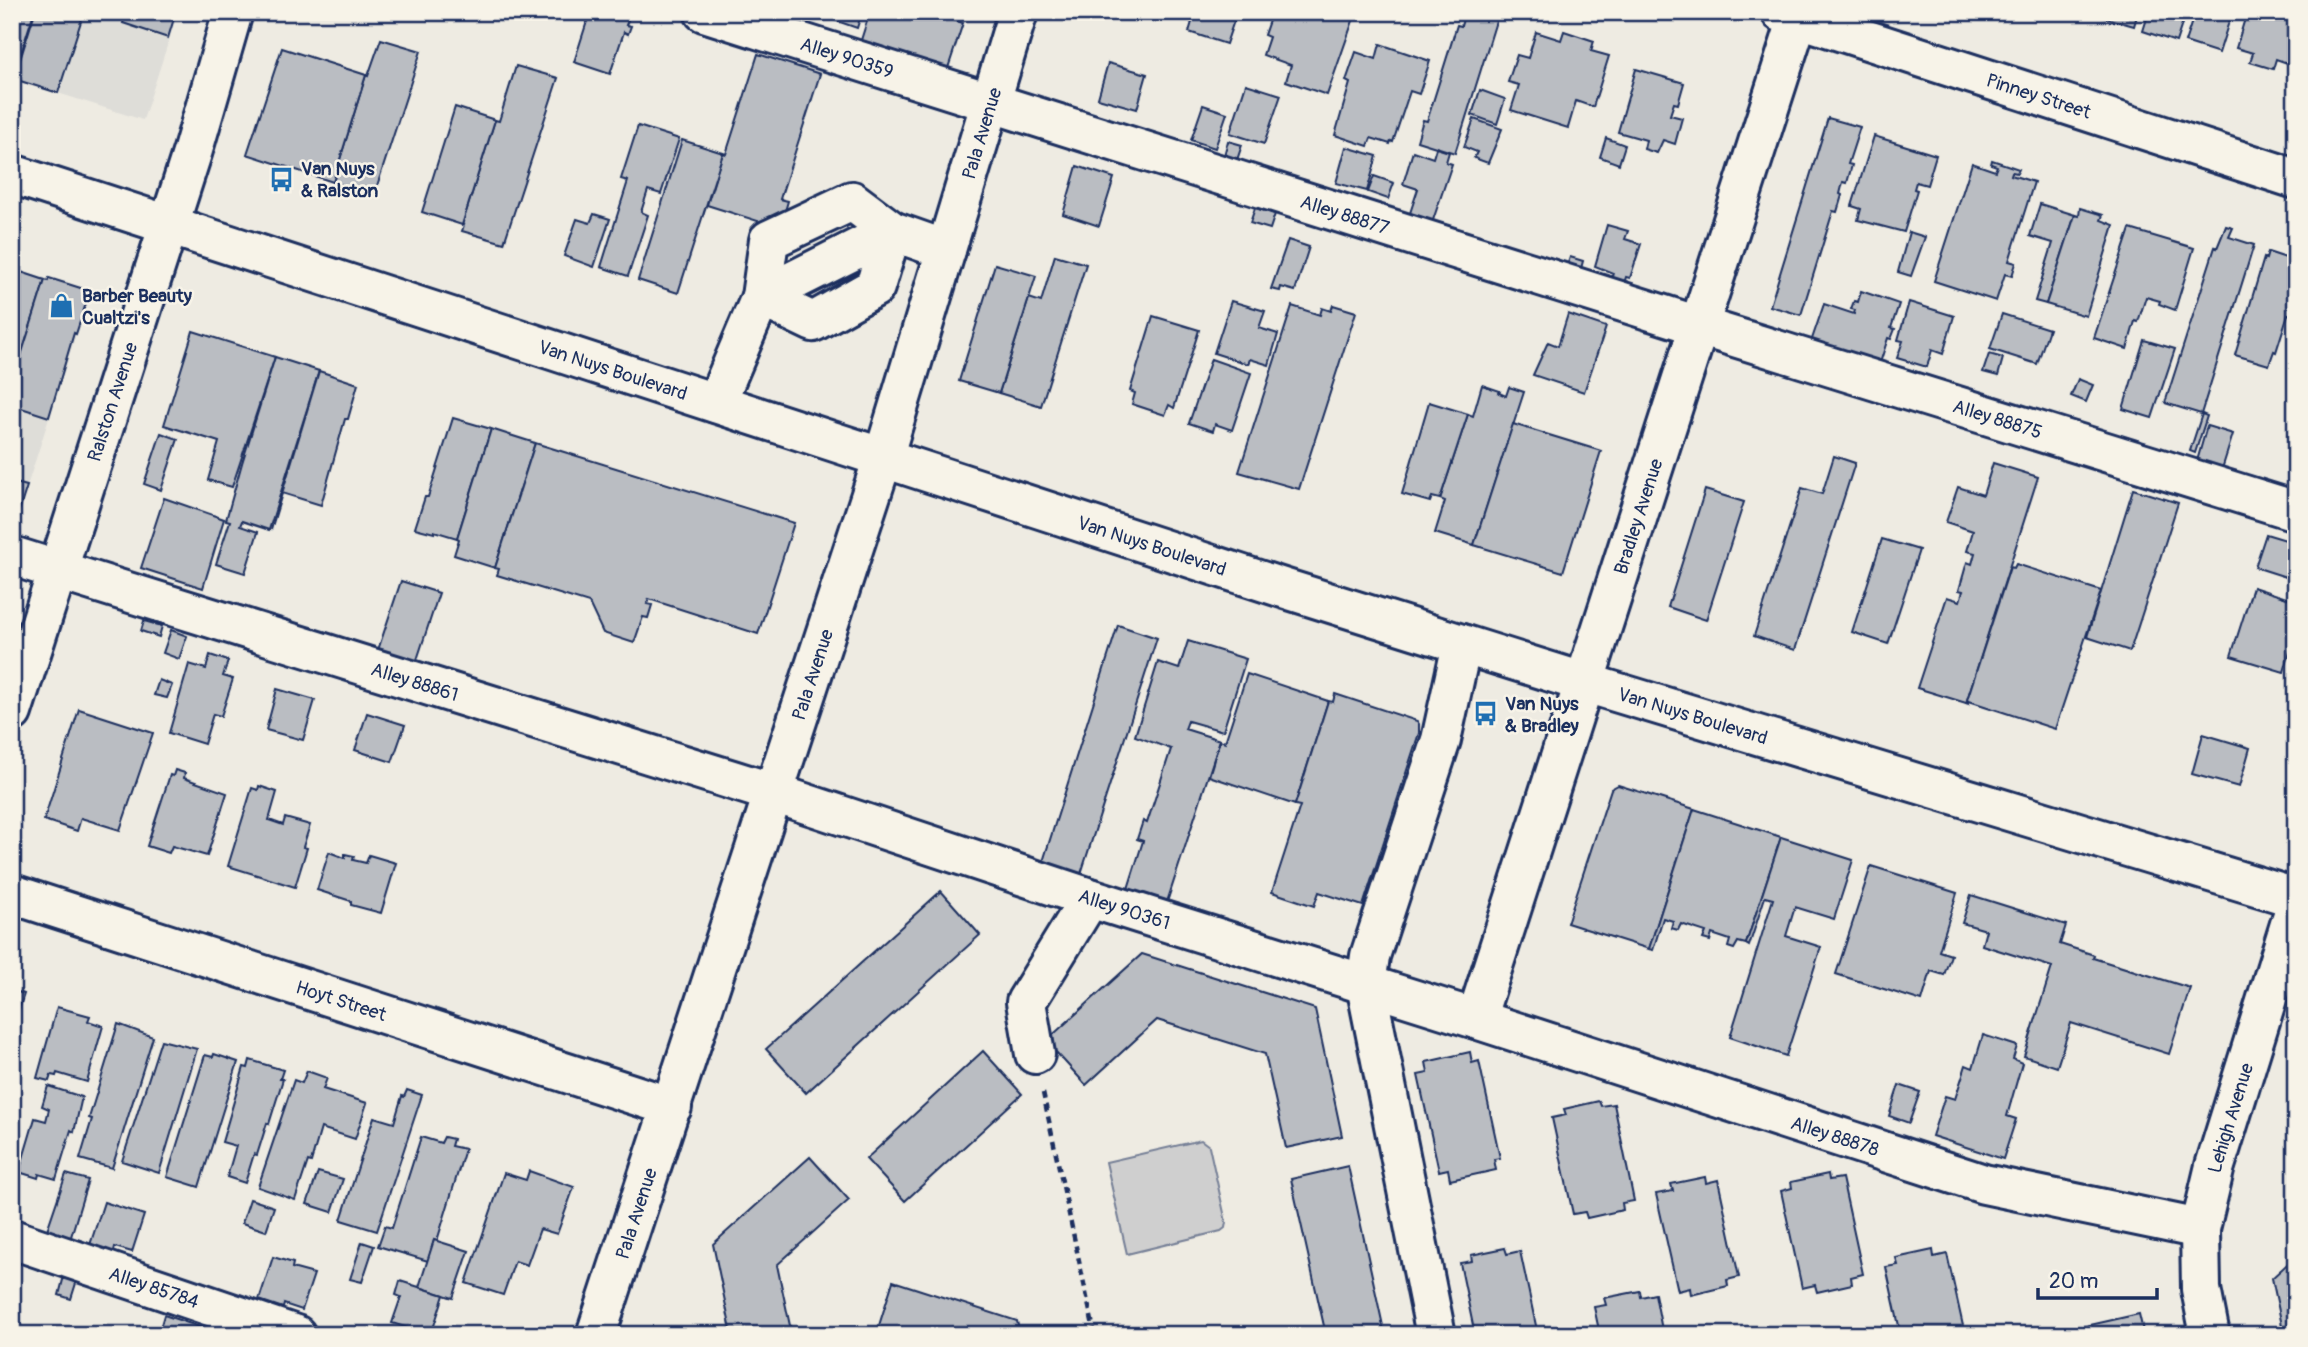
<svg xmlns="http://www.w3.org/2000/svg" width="2308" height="1347" font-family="Pangolin,sans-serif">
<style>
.built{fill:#deddd8}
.green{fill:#cfcfcf;stroke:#757f96;stroke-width:2}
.building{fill:#babdc2;stroke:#1b2f5e;stroke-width:2}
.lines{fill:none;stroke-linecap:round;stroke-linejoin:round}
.minor-casing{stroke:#1b2f5e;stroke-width:44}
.major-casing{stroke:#1b2f5e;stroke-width:44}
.path{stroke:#1b2f5e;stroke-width:4.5;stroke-dasharray:7 5;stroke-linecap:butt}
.minor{stroke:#f7f3e8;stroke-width:38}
.major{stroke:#f7f3e8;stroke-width:38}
.labels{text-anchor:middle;stroke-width:5;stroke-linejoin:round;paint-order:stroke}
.street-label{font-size:19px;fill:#1b2f5e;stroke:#f7f3e8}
.poi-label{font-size:19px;font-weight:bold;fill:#1b2f5e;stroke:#f7f3e8;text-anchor:start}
</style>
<rect width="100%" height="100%" fill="#eeebe2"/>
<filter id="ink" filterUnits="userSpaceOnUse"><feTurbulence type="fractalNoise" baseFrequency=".0143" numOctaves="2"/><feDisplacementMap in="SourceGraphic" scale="14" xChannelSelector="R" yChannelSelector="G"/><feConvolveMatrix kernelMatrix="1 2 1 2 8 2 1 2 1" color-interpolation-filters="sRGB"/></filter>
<g filter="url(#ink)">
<g class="built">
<polygon points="35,12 178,12 143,120 14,79"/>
<polygon points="12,269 90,291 12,533"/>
</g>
<polygon class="green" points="1201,1140 1209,1146 1226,1222 1225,1228 1221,1231 1127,1254 1106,1162"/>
<g class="building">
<polygon points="12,12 34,12 12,81"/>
<polygon points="35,12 84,12 58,93 14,79"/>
<polygon points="111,12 176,12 168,38 123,23 125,17"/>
<polygon points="590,12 622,12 630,15 626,25 631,26 628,34 624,32 610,74 574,62"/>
<polygon points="824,12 862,12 857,28 823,16"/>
<polygon points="870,12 929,12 963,23 948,68 861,40"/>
<polygon points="1181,12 1237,12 1226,44 1189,32 1192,22 1179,18"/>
<polygon points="1272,12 1356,12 1327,95 1286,81 1291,65 1263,55 1269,37 1264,35"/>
<polygon points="1465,12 1479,12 1497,18 1455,153 1417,141 1423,120 1427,121 1457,25 1461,26"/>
<polygon points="2100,12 2138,12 2134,26 2099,16"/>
<polygon points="2149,12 2186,12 2176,42 2143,31"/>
<polygon points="2195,12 2232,12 2219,53 2185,42"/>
<polygon points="2247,12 2293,14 2290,21 2296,23 2296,46 2290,64 2276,59 2273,69 2250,62 2253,53 2236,48"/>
<polygon points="1564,31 1594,41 1591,51 1609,56 1593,107 1576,101 1568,128 1511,110 1519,85 1508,82 1517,55 1528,58 1536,32 1561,40"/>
<polygon points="381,39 421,51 374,195 333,182 366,75 368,76"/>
<polygon points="1380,44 1430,61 1419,94 1410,91 1393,142 1391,141 1390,144 1371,138 1368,146 1335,135 1350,83 1346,81 1356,52 1376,59"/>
<polygon points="282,48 366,75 333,182 247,154"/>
<polygon points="758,54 820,74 780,199 788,201 780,228 707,205 723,153 726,154"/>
<polygon points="1108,63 1147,74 1137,109 1098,98"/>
<polygon points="516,66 558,78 504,243 462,231 464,225 462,225 495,120 499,121"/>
<polygon points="1636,69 1684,83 1678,104 1674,103 1670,115 1682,118 1675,144 1663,140 1657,153 1644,149 1646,140 1618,132"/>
<polygon points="1246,84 1281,95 1264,144 1230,133"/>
<polygon points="1480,90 1505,99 1497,124 1472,115"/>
<polygon points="1203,105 1227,113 1215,148 1191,140"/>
<polygon points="455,107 495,120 462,225 422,212"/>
<polygon points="1828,118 1860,127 1848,164 1852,165 1847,183 1843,182 1840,194 1842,195 1837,212 1833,211 1801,315 1770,306"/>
<polygon points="1474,119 1502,129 1488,163 1474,158 1477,152 1464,147"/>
<polygon points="638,126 679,139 661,194 648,190 641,212 648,215 628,276 601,267 628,181 621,179"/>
<polygon points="1874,136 1936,155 1927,185 1916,182 1914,189 1917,190 1904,232 1858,220 1861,209 1852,206"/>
<polygon points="1606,138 1625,145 1619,164 1600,157"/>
<polygon points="682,140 723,153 678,293 638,280"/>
<polygon points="1228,141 1242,145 1236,163 1223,159"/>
<polygon points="1346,147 1377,156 1367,191 1336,183"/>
<polygon points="1436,148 1449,152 1446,162 1452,164 1432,223 1409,216 1418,189 1403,184 1413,151 1433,158"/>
<polygon points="1992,160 2019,169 2017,173 2012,172 2011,175 2034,182 2009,261 2016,263 2012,276 2005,274 1996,301 1934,281 1972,163 1995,171 1997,166 1991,164"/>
<polygon points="1077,166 1114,178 1099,226 1063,214"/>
<polygon points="1374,176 1394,183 1388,199 1368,192"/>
<polygon points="2040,204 2075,215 2046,304 2035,301 2053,243 2030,236"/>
<polygon points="1255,208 1275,214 1270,229 1250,223"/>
<polygon points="2080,208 2103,215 2101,220 2114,225 2086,316 2046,304 2075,215 2079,216"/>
<polygon points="594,214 610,219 594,267 564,256 577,219 590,223"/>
<polygon points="1607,225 1628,231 1625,239 1641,244 1630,278 1626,277 1622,290 1609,286 1613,273 1595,266"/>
<polygon points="2226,226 2233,228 2229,237 2254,245 2201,414 2165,403 2215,247 2217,248"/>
<polygon points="2130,229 2194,248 2175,310 2159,304 2160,301 2146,297 2138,322 2135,321 2127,349 2094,338"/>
<polygon points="1909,232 1925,237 1911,276 1898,272"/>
<polygon points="1288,240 1309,247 1295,291 1281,287 1280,291 1271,289"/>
<polygon points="2268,252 2292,260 2290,267 2296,269 2296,312 2293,311 2292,315 2288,314 2276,352 2274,351 2269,365 2235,355 2264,258 2266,259"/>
<polygon points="1055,255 1086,264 1041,406 999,393 1029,298 1041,302"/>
<polygon points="1570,257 1583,261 1579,276 1565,272"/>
<polygon points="995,264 1036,276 999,393 959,381"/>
<polygon points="12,269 45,280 18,366 12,365"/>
<polygon points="49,278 90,291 76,334 74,333 49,417 12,405 12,384 45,280 48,281"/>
<polygon points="1861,291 1899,304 1891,328 1895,329 1891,339 1888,338 1880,363 1811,342 1824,304 1854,314 1855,310 1851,309 1854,301 1858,302"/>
<polygon points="1231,301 1265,311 1259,328 1278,334 1269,365 1250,359 1248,364 1214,353"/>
<polygon points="1909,302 1954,316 1943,354 1932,350 1927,367 1897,358 1903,341 1898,340"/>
<polygon points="1333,305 1356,312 1299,489 1239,472 1292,306 1320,315 1322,308 1331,311"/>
<polygon points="1568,314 1606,327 1584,392 1533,375 1548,342 1558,346"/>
<polygon points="2002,314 2049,329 2037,364 1990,349"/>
<polygon points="1153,316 1199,330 1174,408 1169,405 1165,415 1132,404 1135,393 1130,391"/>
<polygon points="193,331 275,357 232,487 208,480 219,442 164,425"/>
<polygon points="2144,340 2175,349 2152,418 2123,409"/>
<polygon points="1989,354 2003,358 1998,376 1983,372"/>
<polygon points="275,357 319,371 269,530 242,521 240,526 258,532 245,573 216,564 230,521 226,520 242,463"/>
<polygon points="1211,359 1251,373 1232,430 1215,424 1213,431 1189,423"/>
<polygon points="319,371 358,384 348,419 345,419 321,505 282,493 271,530"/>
<polygon points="2078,379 2093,385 2086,402 2071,396"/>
<polygon points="1482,385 1500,391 1499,393 1506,396 1509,387 1524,392 1474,545 1435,533 1445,501 1440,499 1468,414 1473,416"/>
<polygon points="1429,402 1468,414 1440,499 1432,497 1430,502 1402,494"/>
<polygon points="2202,414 2207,416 2195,453 2190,451"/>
<polygon points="453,418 491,429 457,538 434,531 434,533 415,528 425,497 428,497"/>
<polygon points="1513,424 1601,451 1563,572 1474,545"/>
<polygon points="2207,426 2233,434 2222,469 2197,461"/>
<polygon points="491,429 535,443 495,568 454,555 459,539 457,538"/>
<polygon points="161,433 178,439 161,490 144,484"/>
<polygon points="535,443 794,523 758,634 649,599 647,604 652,605 648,618 643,617 634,643 603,633 589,603 497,575 499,569 495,568"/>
<polygon points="1834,456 1855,463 1795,650 1754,636 1802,488 1822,494"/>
<polygon points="1993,463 2038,477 1966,703 1917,688 1947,597 1960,601 1963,591 1959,590 1967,562 1972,564 1975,553 1967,551 1973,531 1946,522 1958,487 1983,495"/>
<polygon points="12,482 27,486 12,533"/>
<polygon points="2133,489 2178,503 2130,651 2087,637"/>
<polygon points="1705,490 1744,502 1706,620 1668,607"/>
<polygon points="164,498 224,519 203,588 141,568"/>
<polygon points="2266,534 2296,543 2296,558 2289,578 2255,567"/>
<polygon points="1882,539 1919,550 1888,644 1852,632"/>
<polygon points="2016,564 2101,591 2055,729 1969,701 1969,704 1966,703 2010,567 2014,568"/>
<polygon points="401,581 439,593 414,669 376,656"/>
<polygon points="2253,587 2296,601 2296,632 2284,672 2231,656"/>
<polygon points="144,621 162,626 159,637 141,631"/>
<polygon points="1118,625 1157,638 1079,880 1041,868"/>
<polygon points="171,630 187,636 179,659 163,653"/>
<polygon points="1188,641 1246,659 1223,731 1188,721 1185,729 1220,740 1166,905 1127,892 1143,841 1137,839 1143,821 1147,823 1171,749 1135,736 1158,662 1179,669"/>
<polygon points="210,655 228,661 223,676 233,679 221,716 213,714 204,744 169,733 189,664 206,669"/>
<polygon points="1247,674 1328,701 1295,805 1209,776 1220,740 1225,742"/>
<polygon points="159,680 172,685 167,698 154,695"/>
<polygon points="277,689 315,700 303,740 266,730"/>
<polygon points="1335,694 1417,721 1419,724 1419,733 1363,906 1319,892 1314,906 1272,892 1300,806 1295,805 1328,701 1333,702"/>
<polygon points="79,709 153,733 120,830 81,818 77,831 44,820"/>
<polygon points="367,713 405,725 392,762 355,750"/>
<polygon points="2203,734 2250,748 2239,787 2192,774"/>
<polygon points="175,770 185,773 184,778 227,793 207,856 172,846 169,853 147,846 170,775 173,776"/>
<polygon points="1618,785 1694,809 1649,949 1567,923 1611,789"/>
<polygon points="259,786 277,792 269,820 283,825 285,818 310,825 303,847 307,848 295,887 228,866 252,788 258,790"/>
<polygon points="1694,809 1781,837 1746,944 1738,942 1734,949 1728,947 1730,940 1712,934 1710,941 1703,939 1706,932 1681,924 1678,930 1671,928 1673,921 1663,918 1653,950 1649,949"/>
<polygon points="1781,837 1853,860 1834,919 1795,907 1786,936 1821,947 1786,1056 1730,1037 1773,899 1765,897 1749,946 1746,944"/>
<polygon points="329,852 345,858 345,854 354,856 353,860 366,863 369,855 396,863 381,913 351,905 351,901 317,890"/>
<polygon points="1871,866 1957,893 1939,951 1951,955 1944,975 1931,971 1922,1001 1836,974"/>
<polygon points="941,891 980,935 806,1093 766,1049"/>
<polygon points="1971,895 2066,925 2060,944 2094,955 2093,958 2190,988 2169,1054 2071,1023 2057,1067 2024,1056 2052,967 1982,945 1986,930 1962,923"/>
<polygon points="1142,954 1315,1009 1342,1136 1286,1148 1265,1054 1157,1020 1086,1085 1046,1041"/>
<polygon points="12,990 24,994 12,1030"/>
<polygon points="57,1007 90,1016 88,1021 103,1026 87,1082 57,1073 56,1076 51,1075 49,1081 37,1078"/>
<polygon points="118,1024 153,1037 112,1168 80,1159 92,1119 89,1118"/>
<polygon points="1983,1035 2017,1046 2013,1059 2022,1063 2007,1116 2016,1119 2003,1159 1932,1136 1945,1096 1955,1099 1966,1065 1973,1068"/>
<polygon points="161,1040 197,1049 159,1173 122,1161"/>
<polygon points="983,1051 1022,1094 905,1201 866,1159"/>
<polygon points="1470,1052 1472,1063 1479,1061 1500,1158 1494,1159 1496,1170 1450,1180 1448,1169 1439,1171 1418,1075 1428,1073 1426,1062"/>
<polygon points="214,1054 238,1062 199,1187 167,1177 205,1055 213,1057"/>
<polygon points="250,1060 283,1070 280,1079 283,1079 269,1124 267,1123 257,1155 254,1154 245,1183 227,1177 236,1146 222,1142 244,1067 248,1068"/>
<polygon points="307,1071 327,1078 323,1089 367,1103 355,1139 321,1128 311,1162 308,1161 295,1200 258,1187 294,1080 302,1083"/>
<polygon points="1899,1085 1920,1092 1909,1123 1889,1116"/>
<polygon points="48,1086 82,1097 74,1132 71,1130 56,1179 39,1174 38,1178 19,1172 35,1118 46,1121 49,1109 42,1106"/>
<polygon points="407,1090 422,1095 377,1231 341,1220 374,1117 394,1123 402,1096 404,1097"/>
<polygon points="1599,1101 1601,1106 1614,1104 1634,1201 1622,1203 1623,1210 1587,1218 1585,1212 1573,1214 1552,1118 1566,1115 1564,1109"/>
<polygon points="421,1137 441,1143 444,1137 453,1139 451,1146 465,1149 437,1241 434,1240 428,1261 378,1246 385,1226 392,1228"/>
<polygon points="810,1157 849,1200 777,1265 792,1335 732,1335 713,1244"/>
<polygon points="1348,1166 1385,1335 1326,1335 1291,1179"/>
<polygon points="529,1171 574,1187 557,1234 540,1229 527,1265 515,1261 503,1295 466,1283 504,1173 526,1180"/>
<polygon points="318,1172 343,1179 332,1212 307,1204"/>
<polygon points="66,1174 88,1180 70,1240 46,1233"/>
<polygon points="1828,1174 1829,1180 1842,1178 1863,1274 1851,1277 1852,1284 1817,1292 1815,1285 1802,1288 1781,1191 1792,1188 1791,1182"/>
<polygon points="1705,1177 1706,1183 1718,1180 1739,1277 1727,1280 1728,1286 1691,1295 1690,1288 1678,1291 1656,1194 1673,1191 1671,1184"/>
<polygon points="250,1199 274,1207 266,1231 242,1223"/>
<polygon points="104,1202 144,1215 132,1252 115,1247 113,1255 89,1248"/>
<polygon points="434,1240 469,1251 453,1298 419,1287"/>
<polygon points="362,1242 374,1246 362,1282 350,1279"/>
<polygon points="1505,1248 1507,1254 1520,1251 1538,1335 1475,1335 1460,1263 1472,1261 1471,1255"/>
<polygon points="1933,1250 1934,1257 1947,1254 1965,1335 1901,1335 1886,1267 1898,1265 1896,1258"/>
<polygon points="2296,1256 2296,1335 2284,1335 2272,1278"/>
<polygon points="273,1257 293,1263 292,1268 314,1274 302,1310 284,1304 283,1308 259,1300"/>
<polygon points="64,1276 77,1280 71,1299 59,1295"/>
<polygon points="400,1281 444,1295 431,1335 392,1323 401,1297 396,1295"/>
<polygon points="893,1281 1017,1321 1020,1335 876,1335"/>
<polygon points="1640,1291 1641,1297 1655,1294 1663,1335 1600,1335 1594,1307 1606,1305 1604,1298"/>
<polygon points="2139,1314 2144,1335 2079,1335 2077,1328"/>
<polygon points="164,1315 200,1327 198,1335 158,1335"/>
</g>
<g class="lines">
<defs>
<g id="minor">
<path id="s1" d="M704,12l995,314 597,185"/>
<path id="s2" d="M1781,12l515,167"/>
<polyline points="761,297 813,322 875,287 892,231"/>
<polyline points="761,297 892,231"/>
<polyline points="716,403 761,297 769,240 852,201 892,231 946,250"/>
<path id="s3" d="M12,556l762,237 316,105 386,121 508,165 216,45"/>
<path id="s4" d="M12,712l181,-562 40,-138"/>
<path id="s5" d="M12,894l660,213"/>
<path id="s6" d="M1476,1019l324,-1007"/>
<polyline points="1035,1054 1026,1002 1090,898"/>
<path id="s7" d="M12,1239l284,96"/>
<path id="s8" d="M596,1335l287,-877 135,-446"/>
<polyline points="1436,1335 1366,985 1370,956 1441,740 1462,644"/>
<path id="s9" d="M2210,1335l-9,-46 -1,-60 15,-63 81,-261"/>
</g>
<g id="major">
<path id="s10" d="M12,174l1271,414 303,95 710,215"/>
</g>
</defs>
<use href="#minor" class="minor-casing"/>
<use href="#major" class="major-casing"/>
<polyline class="path" points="1043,1093 1095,1335"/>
<use href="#minor" class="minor"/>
<use href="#major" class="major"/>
</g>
</g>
<defs>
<symbol id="bus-bare" viewBox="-9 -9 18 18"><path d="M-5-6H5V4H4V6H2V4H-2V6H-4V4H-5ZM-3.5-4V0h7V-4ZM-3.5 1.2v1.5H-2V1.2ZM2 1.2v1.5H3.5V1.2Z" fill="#1f6fb2" stroke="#f7f3e8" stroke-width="2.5" paint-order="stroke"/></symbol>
<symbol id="shop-bare" viewBox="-9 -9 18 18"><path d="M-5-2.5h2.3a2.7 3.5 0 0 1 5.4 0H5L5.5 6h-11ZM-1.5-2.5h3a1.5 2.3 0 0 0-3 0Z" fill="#1f6fb2" stroke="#f7f3e8" stroke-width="2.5" paint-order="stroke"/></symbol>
</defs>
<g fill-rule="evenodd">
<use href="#bus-bare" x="264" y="162" width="35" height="35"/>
<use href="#shop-bare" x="44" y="288" width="35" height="35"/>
<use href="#bus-bare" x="1468" y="696" width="35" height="35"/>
</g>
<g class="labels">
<g class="street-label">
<text dy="7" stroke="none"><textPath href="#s1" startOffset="150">Alley 90359</textPath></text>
<text dy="7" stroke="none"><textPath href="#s2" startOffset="271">Pinney Street</textPath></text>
<text dy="7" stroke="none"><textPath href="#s8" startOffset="1262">Pala Avenue</textPath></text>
<text dy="7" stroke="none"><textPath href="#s1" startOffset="672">Alley 88877</textPath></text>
<text dy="7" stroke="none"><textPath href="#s10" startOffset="632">Van Nuys Boulevard</textPath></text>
<text dy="7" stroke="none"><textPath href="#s4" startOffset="326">Ralston Avenue</textPath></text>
<text dy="7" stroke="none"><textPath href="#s1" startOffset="1356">Alley 88875</textPath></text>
<text dy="7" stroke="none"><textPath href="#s6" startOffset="528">Bradley Avenue</textPath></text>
<text dy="7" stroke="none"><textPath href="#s10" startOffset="1199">Van Nuys Boulevard</textPath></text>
<text dy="7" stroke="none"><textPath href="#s8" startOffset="695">Pala Avenue</textPath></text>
<text dy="7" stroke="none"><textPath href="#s3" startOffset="422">Alley 88861</textPath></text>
<text dy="7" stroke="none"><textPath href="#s10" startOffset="1766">Van Nuys Boulevard</textPath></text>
<text dy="7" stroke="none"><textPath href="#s3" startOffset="1167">Alley 90361</textPath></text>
<text dy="7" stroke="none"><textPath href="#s5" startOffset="346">Hoyt Street</textPath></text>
<text dy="7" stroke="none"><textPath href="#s9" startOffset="222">Lehigh Avenue</textPath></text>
<text dy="7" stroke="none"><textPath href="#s3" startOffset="1913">Alley 88878</textPath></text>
<text dy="7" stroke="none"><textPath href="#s8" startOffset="128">Pala Avenue</textPath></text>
<text dy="7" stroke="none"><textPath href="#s7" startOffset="150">Alley 85784</textPath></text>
</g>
<g class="poi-label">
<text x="301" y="175">Van Nuys<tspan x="301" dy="22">&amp; Ralston</tspan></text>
<text x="82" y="302">Barber Beauty<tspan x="82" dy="22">Cualtzi's</tspan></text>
<text x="1505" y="710">Van Nuys<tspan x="1505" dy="22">&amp; Bradley</tspan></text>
</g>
</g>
<rect width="2308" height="1347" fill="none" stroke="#f7f3e8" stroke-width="42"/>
<rect x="21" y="21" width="2266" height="1305" fill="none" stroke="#1b2f5e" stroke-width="2.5" filter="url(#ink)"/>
<path d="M2038 1288v10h119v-10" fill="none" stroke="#1b2f5e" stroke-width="3.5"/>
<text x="2049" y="1288" font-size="21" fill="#1b2f5e" stroke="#f7f3e8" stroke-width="5" paint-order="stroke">20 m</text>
</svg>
